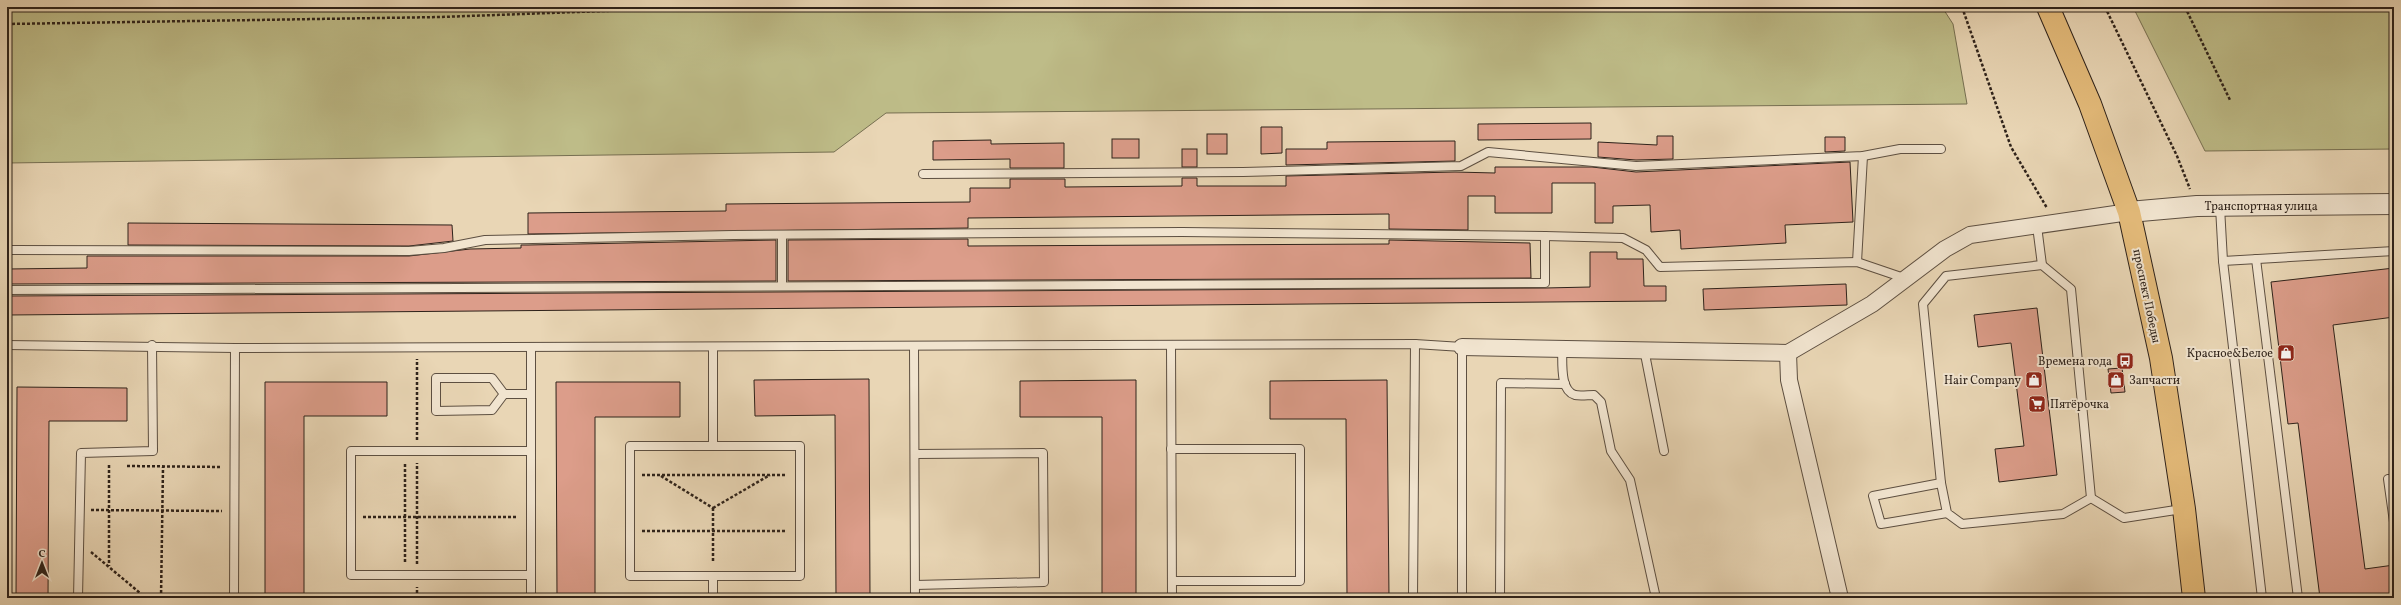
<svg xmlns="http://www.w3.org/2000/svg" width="2401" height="605" font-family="Vollkorn,serif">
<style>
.green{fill:#bebc88;stroke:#766f51}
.building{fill:#dc9d8a;stroke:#2e221a}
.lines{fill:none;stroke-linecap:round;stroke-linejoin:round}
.service-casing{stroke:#5d4f41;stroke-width:10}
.minor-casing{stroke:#5d4f41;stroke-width:18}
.tertiary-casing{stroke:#5d4f41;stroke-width:22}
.primary-casing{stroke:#2e221a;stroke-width:24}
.path{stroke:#2e221a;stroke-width:2.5;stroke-dasharray:3 2;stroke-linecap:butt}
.service{stroke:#f1e4cf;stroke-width:8}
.minor{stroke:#f1e4cf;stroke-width:16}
.tertiary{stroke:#f1e4cf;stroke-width:20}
.primary{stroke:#e4bb7a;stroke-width:22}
.labels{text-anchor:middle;stroke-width:4;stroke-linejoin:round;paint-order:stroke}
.street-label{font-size:12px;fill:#2e221a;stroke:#f1e4cf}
.poi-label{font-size:12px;fill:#2e221a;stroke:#f1e4cf;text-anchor:end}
</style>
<rect width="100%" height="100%" fill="#e9d6b5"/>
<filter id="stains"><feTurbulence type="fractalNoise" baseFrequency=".005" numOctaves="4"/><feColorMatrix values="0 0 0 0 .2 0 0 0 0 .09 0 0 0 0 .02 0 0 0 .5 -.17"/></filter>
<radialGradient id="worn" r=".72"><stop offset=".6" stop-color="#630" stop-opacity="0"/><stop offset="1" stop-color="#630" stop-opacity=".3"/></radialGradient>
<g class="green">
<polygon points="7,7 1942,7 1953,24 1967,104 886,113 834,152 7,163"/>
<polygon points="2133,7 2394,7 2394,149 2205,151"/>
</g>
<g class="building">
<polygon points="1591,123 1591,139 1478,140 1478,124"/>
<polygon points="1261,127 1282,127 1282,153 1261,154"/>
<rect x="1207" y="134" width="20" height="20"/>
<polygon points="1657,136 1673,136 1673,159 1636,160 1598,157 1598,142 1657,145"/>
<polygon points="1825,137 1845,137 1845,151 1825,152"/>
<rect x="1112" y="139" width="27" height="19"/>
<polygon points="991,140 991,144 1064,143 1064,168 1010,168 1010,159 933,160 933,141"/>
<polygon points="1455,141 1455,161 1286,165 1286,149 1327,149 1327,142"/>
<rect x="1182" y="149" width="15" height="18"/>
<polygon points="1850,162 1853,222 1785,225 1786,243 1681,249 1680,230 1651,232 1650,205 1613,206 1613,223 1595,223 1595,183 1552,183 1552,213 1495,213 1495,196 1468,196 1468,230 1389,229 1389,214 968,218 968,228 528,234 528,213 726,211 726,204 970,202 970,188 1010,188 1010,179 1065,179 1065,187 1182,186 1182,178 1197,178 1197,186 1286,186 1286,176 1455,172 1495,173 1495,167 1592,167 1636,172"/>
<polygon points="128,223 452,225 453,241 409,246 128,245"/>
<polygon points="968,239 968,246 1389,244 1389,240 1530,243 1531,278 788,281 788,240"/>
<polygon points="776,240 776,281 7,284 7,269 87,268 87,256 409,256 470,249 521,248 521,245 528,245"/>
<polygon points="1590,252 1617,252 1617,259 1643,259 1644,286 1666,286 1666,301 7,315 7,296 1545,288 1590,287"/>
<polygon points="2394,268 2394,317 2333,325 2365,569 2394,565 2394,598 2320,598 2298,423 2288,424 2271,282"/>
<polygon points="1846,284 1847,305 1704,310 1703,289"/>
<polygon points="2037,308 2057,475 1999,482 1995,449 2024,446 2011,343 1978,347 1974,315"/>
<polygon points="2122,368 2125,392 2111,393 2108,369"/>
<polygon points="869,379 870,598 836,598 835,415 755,416 754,380"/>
<polygon points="1136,380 1136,598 1102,598 1102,417 1020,417 1020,381"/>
<polygon points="1387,380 1389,598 1347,598 1346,419 1270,419 1270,381"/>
<polygon points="265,382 387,382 387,416 304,416 304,598 265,598"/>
<polygon points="556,382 680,382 680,417 595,417 595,598 557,598"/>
<polygon points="17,387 127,388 127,421 49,421 48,598 16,598"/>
</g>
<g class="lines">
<defs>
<g id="service">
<polyline points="923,174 1243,172 1461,166 1488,152 1636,166 1863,156 1900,149 1941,149"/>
<polyline points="2220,207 2223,261 2262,598"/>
<polyline points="2037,226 2042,265"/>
<polyline points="782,235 782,285"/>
<polyline points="7,250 409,251 444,248 485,240 733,235 1182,232 1545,236 1623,238 1646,250 1660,267 1857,262 1907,279"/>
<polyline points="2256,259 2298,598"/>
<polyline points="2223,261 2394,251"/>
<polyline points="1857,262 1863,156"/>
<polygon points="2042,265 2071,289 2091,498 2063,514 1962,524 1947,513 1941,483 1923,304 1946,276"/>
<polyline points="7,290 1545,283 1545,236"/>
<polyline points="7,345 235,348 1415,344 1462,347 1462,598"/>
<polyline points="1171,345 1172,598"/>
<polyline points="914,346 915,598"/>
<polyline points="531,347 531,598"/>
<polyline points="713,347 713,446"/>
<path d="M1562,348c1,13 -3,42 13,47 5,1 13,0 19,0l7,7 10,49 19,29 26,118"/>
<polyline points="1644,349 1664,451"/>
<polyline points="504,394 492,410 436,411 436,378 492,378 504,394 531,394"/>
<rect x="630" y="446" width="170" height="130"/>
<polyline points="1171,449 1300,449 1300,581 1172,581"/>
<polyline points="531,451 351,451 351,575 531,575"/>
<polyline points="915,454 1043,453 1044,582 915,585"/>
<polyline points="2388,479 2394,522"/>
<polyline points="1941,483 1873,496 1881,524 1947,513"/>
<polyline points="2091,498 2124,518 2182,509"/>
<polyline points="713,576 713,598"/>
<polyline points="78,598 81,453 153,451 152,345"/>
<polyline points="234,598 235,348"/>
<polyline points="1413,598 1415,344"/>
<polyline points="1500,598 1501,383 1565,384"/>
</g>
<g id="minor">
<polyline points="1462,347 1788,353 1872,304 1945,249 1970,235 2129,212"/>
<polyline points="1788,353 1789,380 1840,598"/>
</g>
<polyline id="tertiary" points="2129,212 2197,206 2394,204"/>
<polyline id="primary" points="2048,7 2090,104 2129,212 2161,358 2184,509 2194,598"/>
</defs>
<use href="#service" class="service-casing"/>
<use href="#minor" class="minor-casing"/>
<use href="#tertiary" class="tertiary-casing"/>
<use href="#primary" class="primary-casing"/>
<g class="path">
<polyline points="1962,7 2011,147 2047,208"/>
<polyline points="2105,7 2177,156 2190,189"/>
<polyline points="2185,7 2230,100"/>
<polyline points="7,24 441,17 713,7"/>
<polyline points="417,440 417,359"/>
<polyline points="109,465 109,566"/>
<polyline points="127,466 222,467"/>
<polyline points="642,475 787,475"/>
<polyline points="661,476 713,508"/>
<polyline points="713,508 713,563"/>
<polyline points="713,508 770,475"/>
<polyline points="91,510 222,511"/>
<polyline points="363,517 518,517"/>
<polyline points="642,531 787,531"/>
<polyline points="91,552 146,598"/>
<polyline points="405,562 405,463"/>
<polyline points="417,564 417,463"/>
<polyline points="161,598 163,467"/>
<polyline points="417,598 417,587"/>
</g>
<use href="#service" class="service"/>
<use href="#minor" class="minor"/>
<use href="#tertiary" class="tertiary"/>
<use href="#primary" class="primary"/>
</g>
<defs>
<symbol id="shop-square" viewBox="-11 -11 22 22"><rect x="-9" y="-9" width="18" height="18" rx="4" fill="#8f2418" stroke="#f1e4cf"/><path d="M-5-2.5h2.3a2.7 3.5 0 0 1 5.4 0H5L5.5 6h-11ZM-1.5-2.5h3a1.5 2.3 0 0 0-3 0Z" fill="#fff"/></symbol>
<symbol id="bus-square" viewBox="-11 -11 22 22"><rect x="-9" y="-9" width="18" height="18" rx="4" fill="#8f2418" stroke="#f1e4cf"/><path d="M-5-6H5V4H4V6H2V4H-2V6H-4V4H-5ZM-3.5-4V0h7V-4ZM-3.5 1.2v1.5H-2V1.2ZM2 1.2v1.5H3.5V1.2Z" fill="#fff"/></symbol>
<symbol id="supermarket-square" viewBox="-11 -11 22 22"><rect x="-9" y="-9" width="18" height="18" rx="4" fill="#8f2418" stroke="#f1e4cf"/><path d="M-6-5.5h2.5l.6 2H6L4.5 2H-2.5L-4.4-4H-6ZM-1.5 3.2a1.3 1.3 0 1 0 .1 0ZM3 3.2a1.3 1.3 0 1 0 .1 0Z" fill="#fff"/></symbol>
</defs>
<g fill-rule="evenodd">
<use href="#shop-square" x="2276" y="343" width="20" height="20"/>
<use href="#bus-square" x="2115" y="351" width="20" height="20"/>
<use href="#shop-square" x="2024" y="370" width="20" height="20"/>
<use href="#shop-square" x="2106" y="370" width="20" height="20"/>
<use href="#supermarket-square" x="2027" y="394" width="20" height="20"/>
</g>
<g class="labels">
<g class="street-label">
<text x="2261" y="210">Транспортная улица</text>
<text transform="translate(2147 296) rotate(78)" y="4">проспект Победы</text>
</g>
<g class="poi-label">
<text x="2273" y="357">Красное&amp;Белое</text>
<text x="2112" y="365">Времена года</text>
<text x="2021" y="384">Hair Company</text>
<text x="2129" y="384" text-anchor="start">Запчасти</text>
<text x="2050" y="408" text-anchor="start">Пятёрочка</text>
</g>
</g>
<rect width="2401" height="605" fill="none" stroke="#e9d6b5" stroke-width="24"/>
<rect x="8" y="8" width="2385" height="589" fill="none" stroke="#2e221a" stroke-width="2"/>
<rect x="12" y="12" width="2377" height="581" fill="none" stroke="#2e221a"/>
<g transform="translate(42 563)" stroke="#f1e4cf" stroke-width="3" paint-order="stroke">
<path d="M0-3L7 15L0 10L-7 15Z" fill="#2e221a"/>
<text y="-6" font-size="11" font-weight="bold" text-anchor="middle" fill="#2e221a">С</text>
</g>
<rect width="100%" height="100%" filter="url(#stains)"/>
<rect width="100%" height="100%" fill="url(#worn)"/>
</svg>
